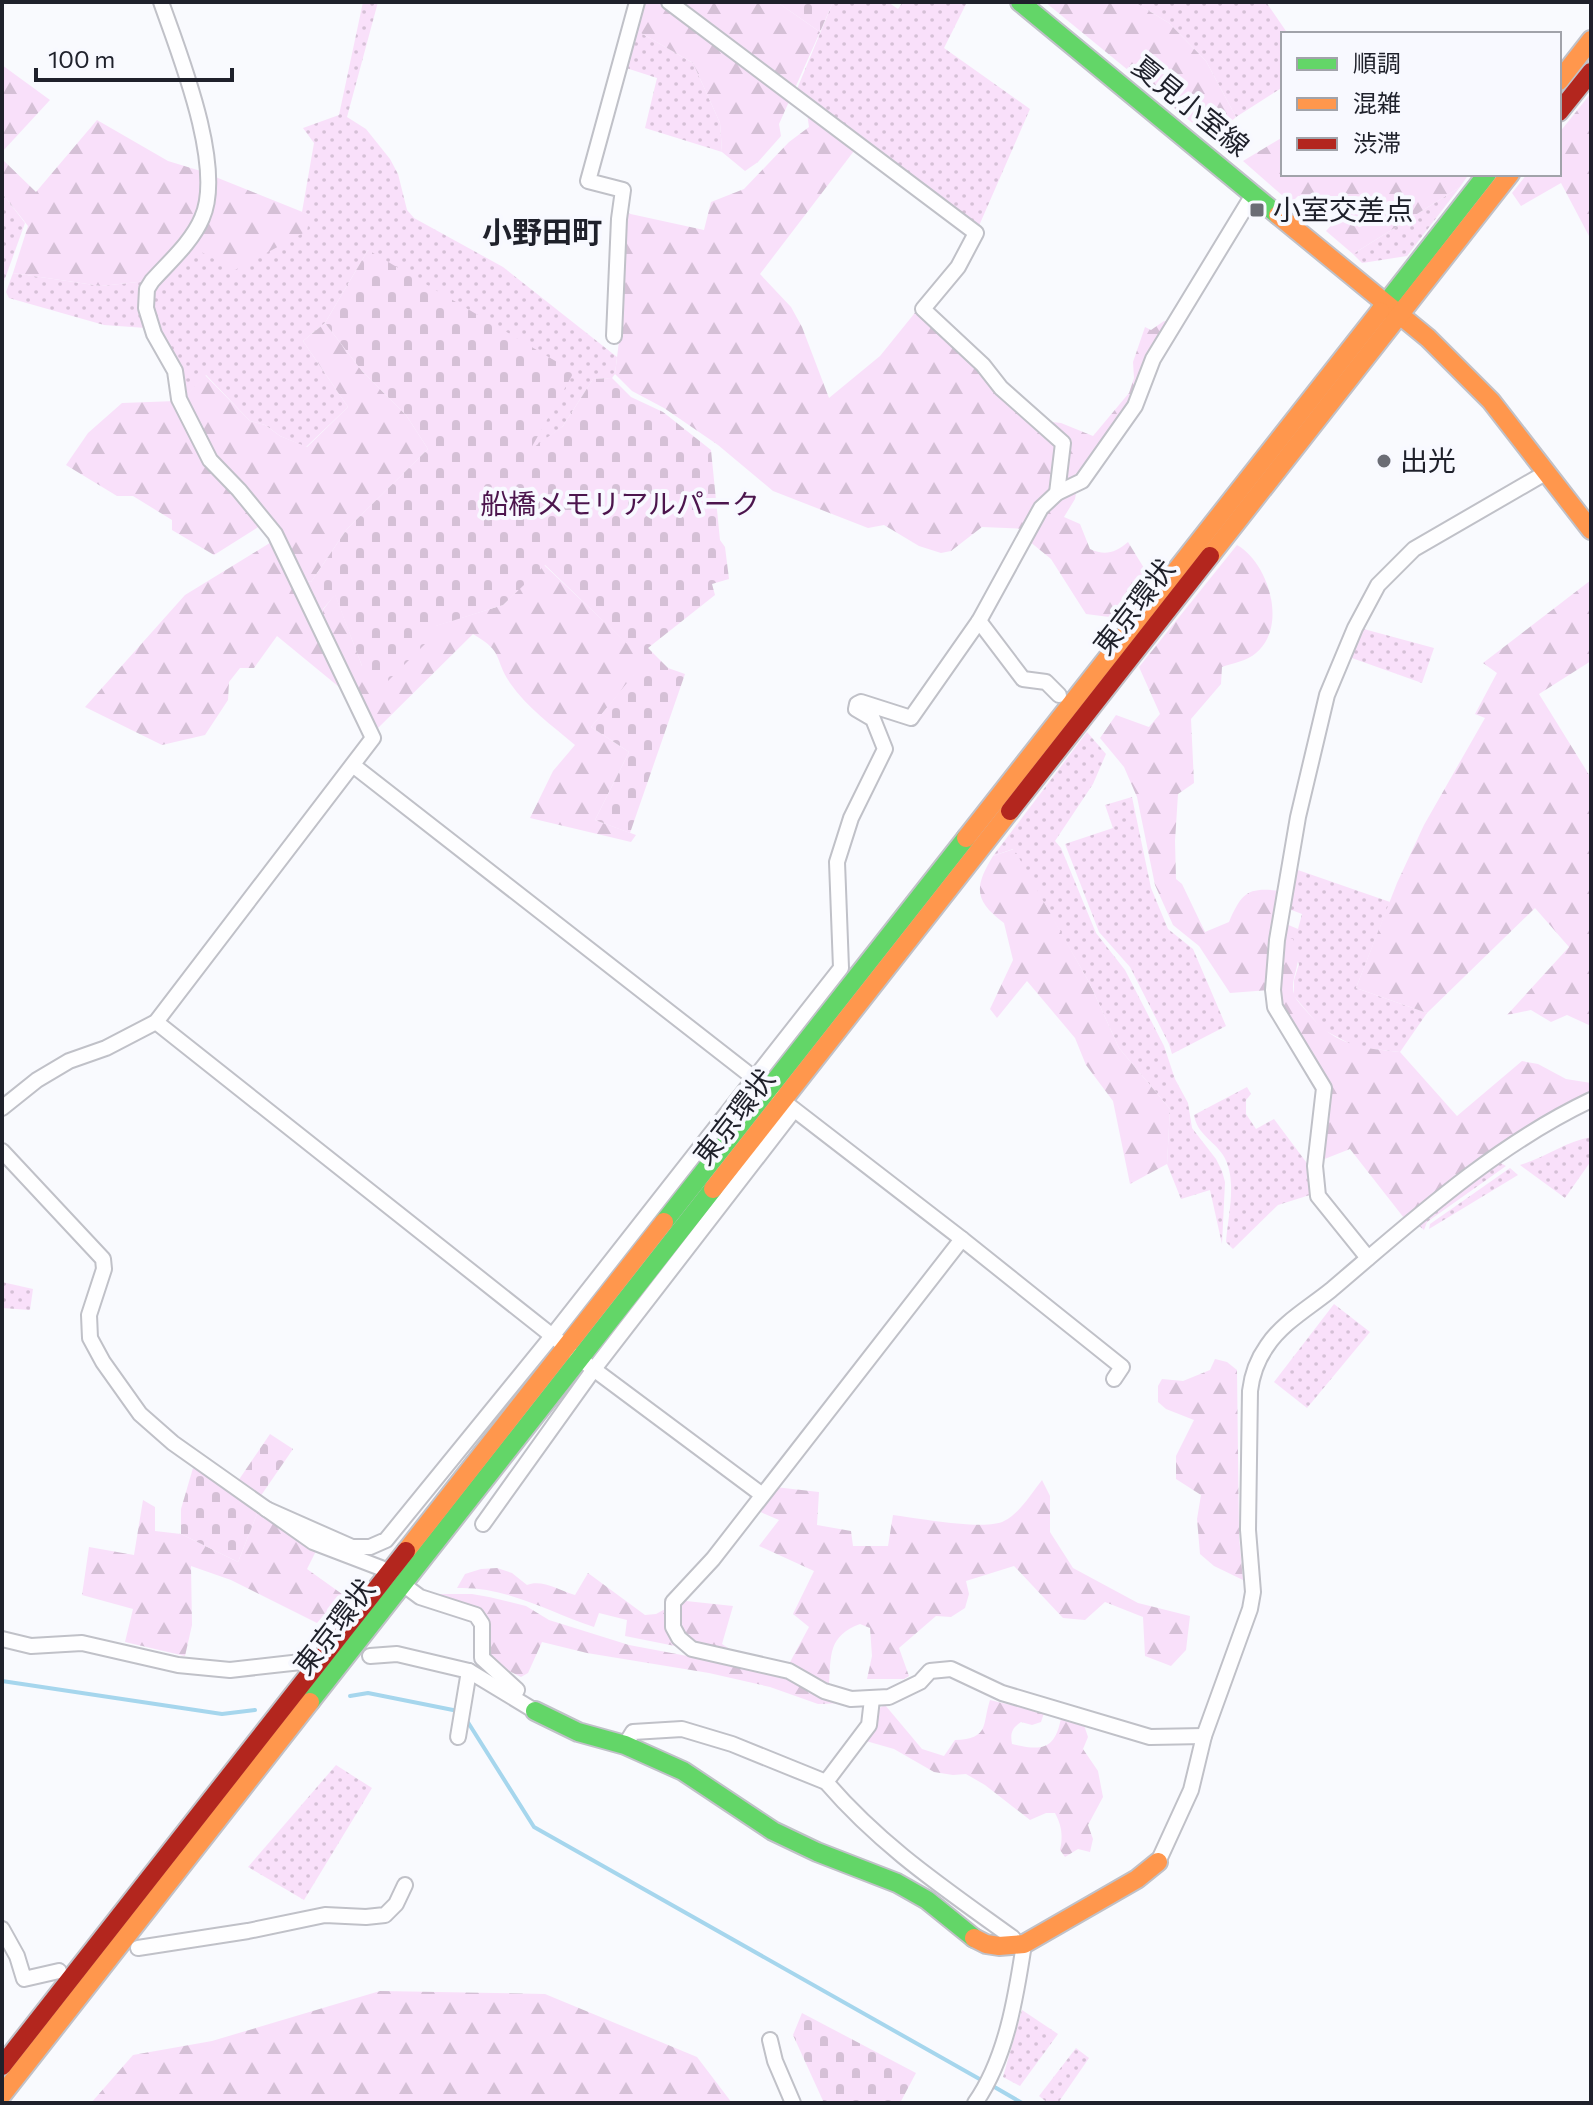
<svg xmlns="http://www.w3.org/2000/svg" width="1593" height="2105" font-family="Commissioner,'Noto Sans JP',sans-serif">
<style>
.grass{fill:url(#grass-dots)}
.forest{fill:url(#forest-firs)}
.cemetery{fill:url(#cemetery-stones)}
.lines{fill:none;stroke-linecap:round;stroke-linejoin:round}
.stream{stroke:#a6d6ed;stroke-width:4}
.street-casing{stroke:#c0c1c8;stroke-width:18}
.fast-casing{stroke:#c0c1c8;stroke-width:22}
.slow-casing{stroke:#c0c1c8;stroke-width:22}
.jam-casing{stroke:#c0c1c8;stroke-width:22}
.street{stroke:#fefeff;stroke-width:14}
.fast{stroke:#63d668;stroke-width:18}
.slow{stroke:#ff974d;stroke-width:18}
.jam{stroke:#b3261e;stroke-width:18}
.poi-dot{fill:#6b6d75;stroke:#f8f9ff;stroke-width:3}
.labels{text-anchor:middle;stroke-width:8;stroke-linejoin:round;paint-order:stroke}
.street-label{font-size:28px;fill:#1f212b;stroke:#f8f9ff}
.poi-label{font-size:28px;fill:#1f212b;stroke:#f8f9ff;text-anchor:start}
.park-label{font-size:28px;fill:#4c154d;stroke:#f8f9ff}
.neighbourhood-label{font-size:30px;font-weight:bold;fill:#1f212b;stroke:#f8f9ff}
</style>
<defs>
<pattern id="grass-dots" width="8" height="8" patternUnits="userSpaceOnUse" patternTransform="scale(2)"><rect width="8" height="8" fill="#f9e0fa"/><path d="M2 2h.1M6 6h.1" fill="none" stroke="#d5c0d6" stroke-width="1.8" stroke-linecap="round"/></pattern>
<pattern id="forest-firs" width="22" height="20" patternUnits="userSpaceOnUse" patternTransform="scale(2)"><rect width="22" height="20" fill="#f9e0fa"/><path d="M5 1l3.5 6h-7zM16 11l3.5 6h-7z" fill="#d5c0d6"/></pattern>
<pattern id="cemetery-stones" width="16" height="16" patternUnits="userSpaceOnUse" patternTransform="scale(2)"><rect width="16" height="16" fill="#f9e0fa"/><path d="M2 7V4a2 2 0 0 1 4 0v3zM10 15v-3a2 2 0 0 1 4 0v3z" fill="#d5c0d6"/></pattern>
</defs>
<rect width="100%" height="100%" fill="#f9fafe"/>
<g class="grass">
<polygon points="363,2 378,2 347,117 366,129 390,159 398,174 407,210 414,218 503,267 617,357 615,374 612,378 593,379 563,426 529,452 368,250 325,323 303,341 348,407 306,447 280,436 265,425 250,421 206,375 184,398 178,368 150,309 152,290 190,246 310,215 302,212 314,143 303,128 339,115"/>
<polygon points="833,2 888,2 898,9 903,2 967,2 944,48 1030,109 978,228 797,89"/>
<polygon points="1134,2 1266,2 1288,34 1283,34 1283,87 1236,117 1206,61 1169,23"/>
<polygon points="634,29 693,63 720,123 722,152 645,128 657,78 623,67"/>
<polygon points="1460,187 1407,256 1362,263 1353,254"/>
<polygon points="2,193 25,223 2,287"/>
<polygon points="13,273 101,286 147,281 146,328 104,325 9,298 6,292"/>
<polygon points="1360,628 1434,648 1422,683 1349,657"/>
<polygon points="1087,732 1106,754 1093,784 1055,841 1061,848 1096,933 1125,970 1164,1046 1175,1079 1188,1103 1192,1128 1216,1159 1222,1171 1225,1182 1222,1244 1210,1190 1181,1199 1167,1164 1170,1109 1119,1048 1090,984 1013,849 993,856"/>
<polygon points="1132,797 1151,888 1168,929 1193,949 1226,1026 1172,1054 1169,1044 1130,967 1099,932 1065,844 1113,828 1105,805"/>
<polygon points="1295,869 1390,902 1356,988 1427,1013 1400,1052 1356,1047 1322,1029 1294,996 1294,980 1299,964 1284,939 1286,924 1298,929 1302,914 1289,909"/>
<path d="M1247,1087l4,7 -5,6v14l10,15 18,-10 38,51 1,24 -35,11 -45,44 -7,-7c2,-27 12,-63 -3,-87 -10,-15 -26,-21 -29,-40z"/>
<path d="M1591,1137v24l-26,37 -45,-33c24,-7 47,-24 71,-28z"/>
<polygon points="1497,1161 1506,1166 1427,1222 1424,1230 1418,1225"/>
<polygon points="1510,1168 1518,1175 1429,1229 1430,1224"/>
<polygon points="2,1282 33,1289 30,1310 2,1308"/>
<polygon points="1334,1304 1370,1332 1307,1408 1274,1382"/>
<polygon points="336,1765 372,1788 304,1900 248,1867"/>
<polygon points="1022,2010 1058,2034 1020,2086 1003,2077"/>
<polygon points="1076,2048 1089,2058 1058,2103 1048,2103 1039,2096"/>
</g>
<g class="forest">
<polygon points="642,2 777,2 820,32 779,124 781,136 758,162 745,171 722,152 720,123 693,63 634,29"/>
<polygon points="1045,2 1134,2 1169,23 1206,61 1236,117 1212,139"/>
<polygon points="2,65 50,100 2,152"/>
<polygon points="1591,93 1591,235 1589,236 1561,183 1521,206 1512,193 1527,174 1559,174 1559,133"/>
<polygon points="806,106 857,147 760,274 791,307 802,327 829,398 880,356 918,309 1057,443 1053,492 1027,529 982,527 951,551 941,553 919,546 884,525 868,528 773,491 718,445 664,408 632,391 615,374 619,341 626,213 704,230 711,202 744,189 789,142 809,127"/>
<polygon points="97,120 168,161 204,172 199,217 147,281 101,286 13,273 28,226 2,193 2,159 36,192"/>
<polygon points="1283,137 1283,174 1469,174 1460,187 1353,254 1326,231 1339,217 1314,195 1298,196 1291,203 1243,161"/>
<path d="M213,176l97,39 -3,16 -72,39 -45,-24c19,-26 23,-37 23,-70z"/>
<polygon points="1164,321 1171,323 1130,408 1082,478 1060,490 1067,441 1043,421 1061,423 1093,436 1129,393 1134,378 1133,362 1145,327 1151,330"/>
<polygon points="325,323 362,371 406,415 428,449 347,529 311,582 304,580 213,458 184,398 205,375 250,421 265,425 280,436 307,447 348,407 303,341"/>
<polygon points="176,401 263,524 214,555 172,530 172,520 133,496 117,496 66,465 88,433 122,403"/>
<path d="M1077,488l-2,11 -11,18 16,7 10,25c15,7 25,4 38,-7l24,39 -27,38 -39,-5 -35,-55 -22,-18 15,-33z"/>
<polygon points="273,541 350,696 277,636 254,668 240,668 229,682 228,700 205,735 162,745 85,707 185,595"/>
<path d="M1237,545c32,18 51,82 19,108 -9,8 -23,10 -34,14l-1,17 -30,35 3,64 -16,11 -3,47 1,38 6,5 23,48 24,-10c13,-30 19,-35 52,-31l-12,99 -39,3 -31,-47 -26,-21 -18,-40 -18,-88 -13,-30 -24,-29 16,-23 33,12 11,-13 -21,-47z"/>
<path d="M544,565l102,96 -55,66 38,25 -34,68 41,15 -5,7 -101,-24 23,-47 22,-26c-22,-19 -48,-37 -65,-62 -17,-26 -5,-30 -37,-49l-95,94 -55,-104v-14l12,-16 27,72 73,-40 68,-21z"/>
<polygon points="1591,580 1591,661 1539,694 1591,778 1591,1026 1567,1015 1551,1022 1531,1010 1507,1015 1569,947 1535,908 1427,1013 1356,988 1397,883 1424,825 1485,718 1475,714 1497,673 1483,663"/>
<path d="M1014,849l76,135 29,64 51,61 -3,55 -37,20 -17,-83 -27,-36 -11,-27 -48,-57 -30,37 -7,-9 23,-49 -9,-37c-30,-22 -30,-36 -11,-67z"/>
<path d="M1288,938l5,1c13,25 -4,35 1,55 2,7 11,15 15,20 27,32 52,34 91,38l57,64 65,-55 16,3 28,15 25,4v8c-69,33 -127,81 -187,127l-54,-69 -28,11 7,-62 -48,-90 -3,-18 6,-51z"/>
<polygon points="1215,1359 1227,1362 1237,1370 1239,1536 1243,1580 1214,1566 1200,1554 1197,1519 1201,1495 1176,1479 1176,1456 1194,1420 1166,1409 1158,1402 1158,1386 1162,1379 1183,1381 1210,1370"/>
<path d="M1042,1480l8,16v36l23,36 65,35 52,13 -4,34 -15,16 -26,-10 -2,-39 -38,-15 -20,18 -22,-2 -49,-52 -48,15 3,13 -4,14 -14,9 -15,-1 -37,32 10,28 -5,3h-37l5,-23 -2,-28 -10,-4c-32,12 -29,31 -31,61l-40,-21 20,-37 -16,-13 21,-43 -55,-25 20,-26 -21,-9 17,-24 44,5 -2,33 34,6 2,15h35l5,-31c23,3 94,16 111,6 16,-8 27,-27 38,-41z"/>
<polygon points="143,1500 155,1507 155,1531 181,1534 238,1562 259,1509 317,1549 307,1569 342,1594 317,1623 231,1580 191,1566 192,1625 185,1656 125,1642 133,1609 82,1595 89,1547 134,1555"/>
<path d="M497,1568l15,5 15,12c15,-6 33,6 48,10l13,-22 57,42 11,-1 13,-7 16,41 -60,-12 2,-16 -28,-7 -5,14c-45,-15 -88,-41 -137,-39l8,-14 16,-5z"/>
<polygon points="439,1594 472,1594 489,1597 526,1606 549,1620 629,1645 788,1675 846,1703 818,1704 770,1687 709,1673 587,1653 542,1642 528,1673 521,1677 489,1661 486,1625 462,1605"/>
<polygon points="686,1601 733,1606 722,1644 742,1657 697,1646 676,1626 679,1607"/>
<path d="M990,1700l54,13 -3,9 -9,3 -11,-3c-9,6 -11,11 -9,22 30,7 43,6 49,-26l23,7 4,12 -5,12 15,22 5,26 -15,28 5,14 -3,13 -12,-3 -13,8 -5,-7c3,-14 2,-24 -5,-37h-9l-16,7 -45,-35 -19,-11 -13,1 -19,-3 -40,-23 -28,-8 10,-31 9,-5 37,44 22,7 11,-16c35,-1 27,-16 35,-40z"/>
<polygon points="380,1991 545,1994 697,2057 732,2103 91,2103 133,2055 212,2041"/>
</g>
<g class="cemetery">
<polygon points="777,2 833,2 820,32"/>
<polygon points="368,250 574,372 530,450 563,426 593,379 612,378 631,397 663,412 711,450 720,540 725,547 729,579 712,584 715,595 648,648 668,668 685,674 630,833 595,820 629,752 591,727 645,661 545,565 503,605 436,626 436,633 382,687 362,666 335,595 323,609 323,624 304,580 311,582 347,529 428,449 406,415 362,371 325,323"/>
<polygon points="270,1434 293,1449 260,1497 238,1481"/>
<polygon points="193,1468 259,1509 238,1562 181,1534 181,1509"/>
<polygon points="802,2013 916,2073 900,2103 824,2103 793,2035"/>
</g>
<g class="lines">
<g class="stream">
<polyline points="2,1681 222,1714 255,1710"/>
<polyline points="350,1696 368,1693 458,1711"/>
<polyline points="464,1716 534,1827 983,2081"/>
<polyline points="991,2085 1022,2103"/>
</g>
<defs>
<g id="street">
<polyline points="669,2 976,233 958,267 923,309 983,365 1001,388 1063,443 1057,493"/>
<polyline points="614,336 619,219 623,190 588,181 637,2"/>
<polyline points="979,621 1023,679 1046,682 1059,695"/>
<polyline points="354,766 759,1082"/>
<polyline points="156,1022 560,1342"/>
<polyline points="778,1097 962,1239 1122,1367 1114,1379"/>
<path d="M2,1108l35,-28 32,-19 37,-13 50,-26 217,-284 -98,-204 -36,-44 -29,-30 -31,-61 -4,-28 -21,-37 -8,-26 1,-19 5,-8c17,-19 40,-39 50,-63 23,-51 -23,-165 -41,-216"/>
<polyline points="2,1151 103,1259 104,1269 89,1315 90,1338 103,1362 140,1414 173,1443 313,1542 381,1568 420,1597 476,1615 482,1624 482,1658 517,1690 513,1697"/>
<polyline points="962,1239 713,1559 673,1602 673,1627 679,1638 692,1649 789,1671 824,1691 851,1699 889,1697 920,1682 930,1671 951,1669 1002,1693 1150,1737 1204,1736"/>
<polyline points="1368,1258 1318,1196 1315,1166 1324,1088 1275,1007 1273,990 1277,940 1298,817 1327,695 1355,628 1378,585 1414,549 1547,472"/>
<polyline points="576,1356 761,1494"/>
<polyline points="266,1509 352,1547 370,1547 386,1540 553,1335 841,968 837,862 851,818 885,749 873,719 856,709 857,704 861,702 911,718 979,621 1041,508 1057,493 1082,481 1135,406 1153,359 1254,193"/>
<polyline points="483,1524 594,1369 794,1110"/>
<polyline points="2,1639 31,1646 82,1643 178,1665 230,1670 301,1662"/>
<polyline points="370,1656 397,1654 469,1671 535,1711"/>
<polyline points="458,1737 469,1671"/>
<path d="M625,1745l8,-13 49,-3 50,15 94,38c56,65 118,106 187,156"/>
<polyline points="826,1782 869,1725 872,1699"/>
<path d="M1158,1862l33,-72 13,-54 46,-127 3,-17 -5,-62 2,-139c2,-17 7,-31 17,-45 15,-23 43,-39 64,-56 81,-69 163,-144 260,-190"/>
<polyline points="2,1929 17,1956 24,1979 59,1971"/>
<polyline points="138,1948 248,1931 325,1915 366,1917 385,1915 396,1904 405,1885"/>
<polyline points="770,2040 775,2061 793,2103"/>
<path d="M975,2103c31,-44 41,-106 49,-159"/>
</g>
<g id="fast">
<polyline points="1020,2 1278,215"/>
<polyline points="1380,311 1487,174"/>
<polyline points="664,1222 966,838"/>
<polyline points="310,1702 713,1189"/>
<polyline points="535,1711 578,1732 625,1745 683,1771 773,1831 817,1852 897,1883 927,1900 974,1938"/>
</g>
<g id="slow">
<polyline points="1559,81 1591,40"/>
<polyline points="1278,215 1428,338 1491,401 1591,530"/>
<polyline points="1210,556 1510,174"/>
<polyline points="966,838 1380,311"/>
<polyline points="713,1189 1010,811"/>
<polyline points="406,1551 664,1222"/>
<polyline points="974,1938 986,1944 999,1946 1024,1944 1137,1879 1158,1862"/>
<polyline points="2,2095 310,1702"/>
</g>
<g id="jam">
<polyline points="1559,112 1591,72"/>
<polyline points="1010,811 1210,556"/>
<polyline points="2,2066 406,1551"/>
</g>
</defs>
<use href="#street" class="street-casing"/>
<use href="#fast" class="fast-casing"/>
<use href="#slow" class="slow-casing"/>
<use href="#jam" class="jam-casing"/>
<use href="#street" class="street"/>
<use href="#fast" class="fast"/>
<use href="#slow" class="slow"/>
<use href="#jam" class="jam"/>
</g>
<g class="poi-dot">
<rect x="1249" y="202" width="16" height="16" rx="4"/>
<circle cx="1384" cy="461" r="8"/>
</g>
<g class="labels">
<g class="street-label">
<text transform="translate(1191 106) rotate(39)" y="10">夏見小室線</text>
<text transform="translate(1134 607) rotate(-52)" y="10">東京環状</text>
<text transform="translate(734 1117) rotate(-52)" y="10">東京環状</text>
<text transform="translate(334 1627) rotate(-52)" y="10">東京環状</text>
</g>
<g class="poi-label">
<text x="1273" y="220">小室交差点</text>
<text x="1400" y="471">出光</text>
</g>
<g class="park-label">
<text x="620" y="514">船橋メモリアルパーク</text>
</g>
<g class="neighbourhood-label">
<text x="542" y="243">小野田町</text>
</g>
</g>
<rect width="1593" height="2105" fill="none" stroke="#1f212b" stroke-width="8"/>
<rect x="1281" y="32" width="280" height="144" fill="#f8f9ff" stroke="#a1a3aa" stroke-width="2"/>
<rect x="1297" y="58" width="40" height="12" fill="#63d668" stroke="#a1a3aa" stroke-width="2"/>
<text x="1353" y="72" font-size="24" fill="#1f212b">順調</text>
<rect x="1297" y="98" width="40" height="12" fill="#ff974d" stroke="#a1a3aa" stroke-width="2"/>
<text x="1353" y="112" font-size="24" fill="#1f212b">混雑</text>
<rect x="1297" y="138" width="40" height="12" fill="#b3261e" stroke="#a1a3aa" stroke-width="2"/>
<text x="1353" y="152" font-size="24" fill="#1f212b">渋滞</text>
<path d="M36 68v12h196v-12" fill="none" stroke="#1f212b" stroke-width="4"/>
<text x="48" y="68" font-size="24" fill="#1f212b" stroke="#f8f9ff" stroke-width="6" paint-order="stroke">100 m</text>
</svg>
